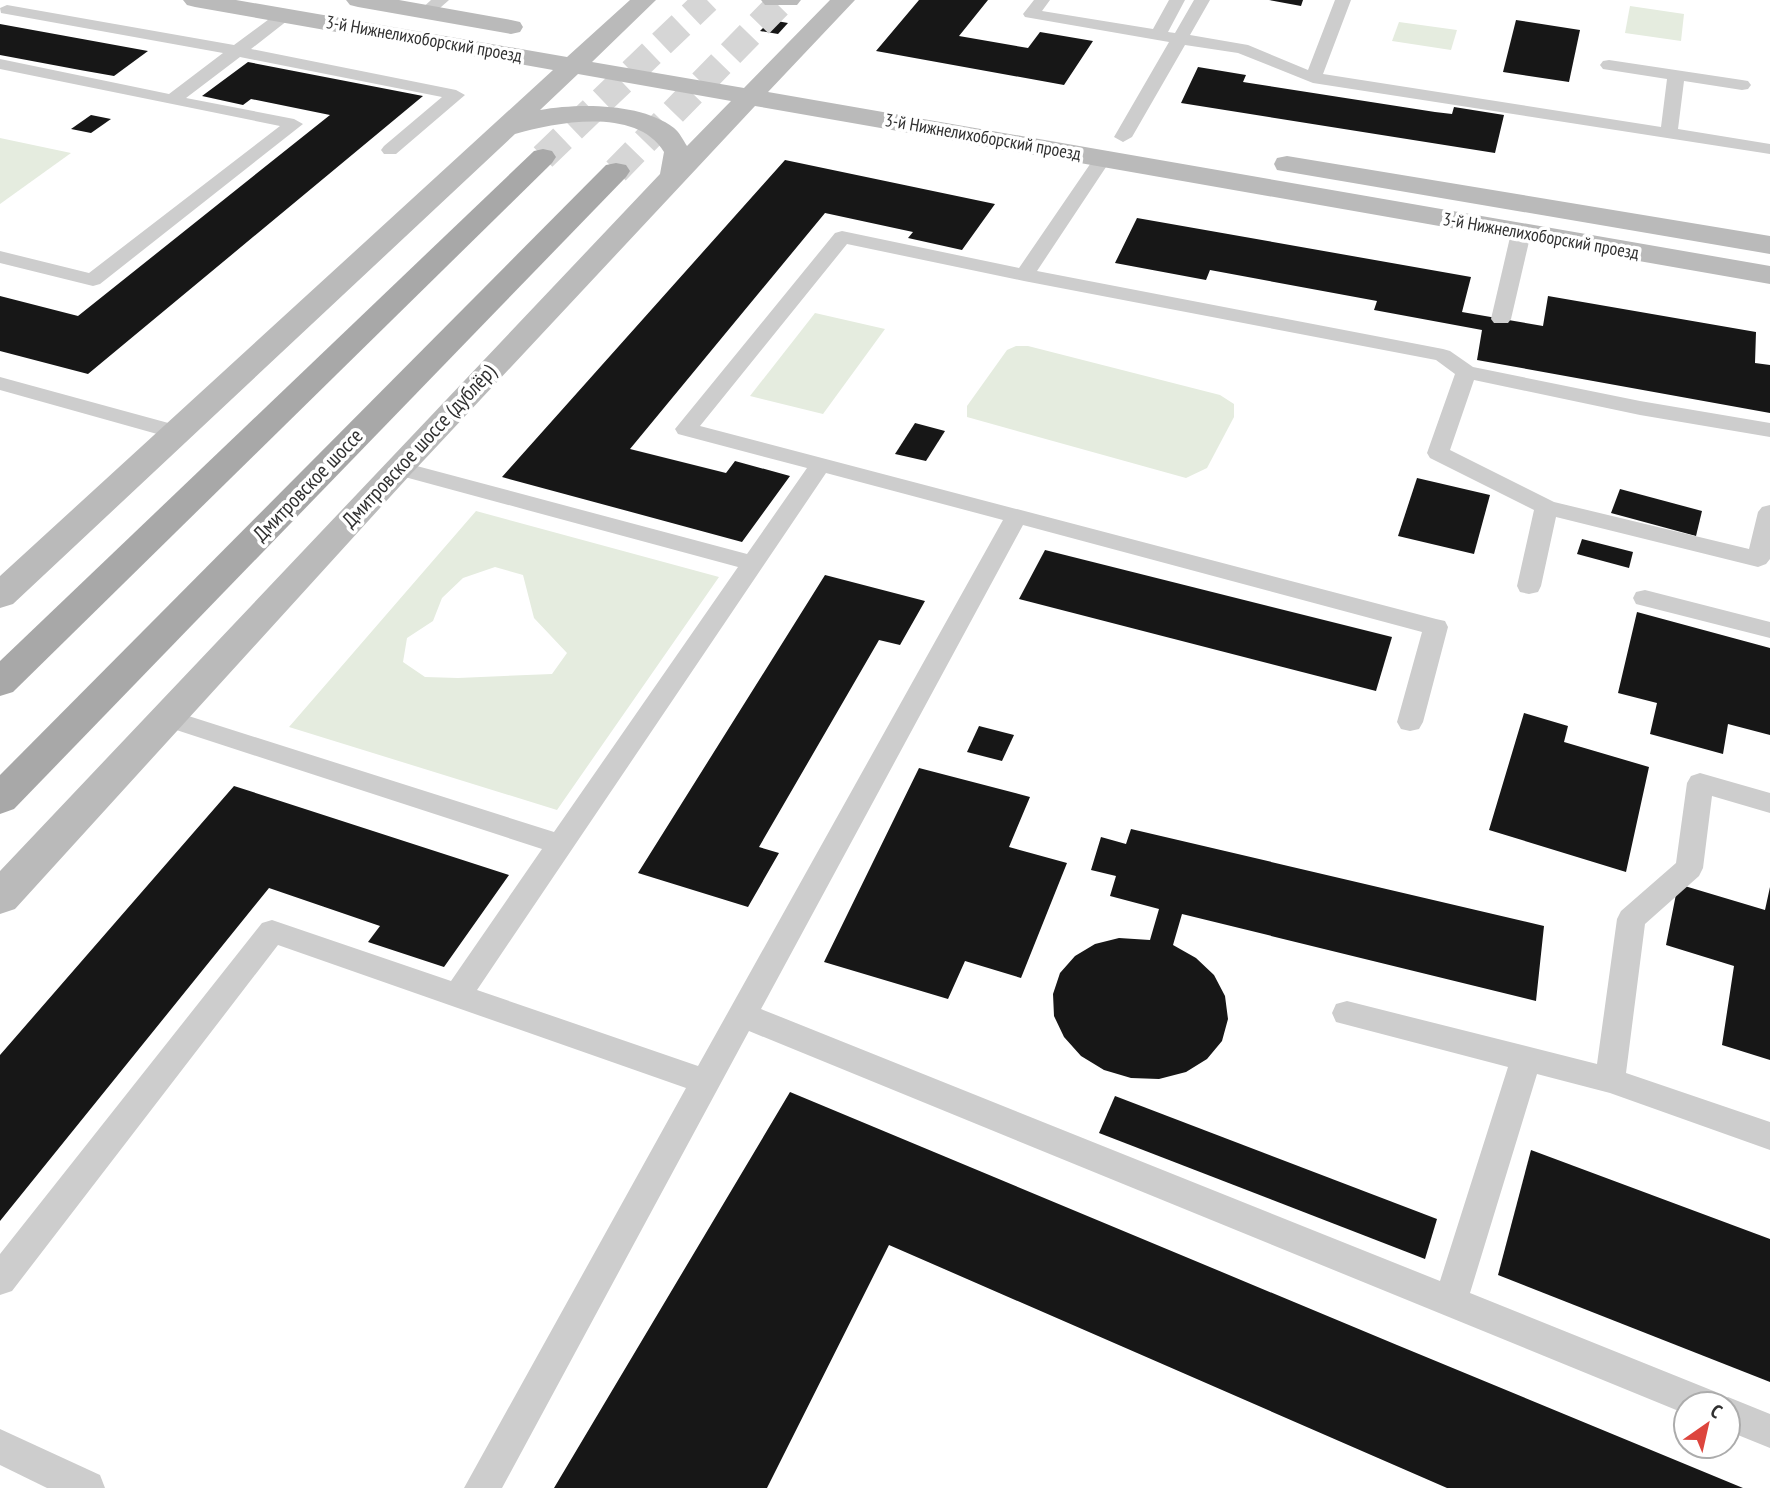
<svg xmlns="http://www.w3.org/2000/svg" width="1770" height="1488" font-family="'PT Sans Narrow',sans-serif">
<style>
.green{fill:#e5ecdf;fill-rule:evenodd}
.building{fill:#171717}
.lines{fill:none;stroke-linecap:round;stroke-linejoin:round}
.primary-tunnel{stroke:#d6d6d6;stroke-width:27;stroke-dasharray:27 14;stroke-linecap:butt}
.lane{fill:#cdcdcd;fill-rule:evenodd}
.secondary{fill:#bababa;fill-rule:evenodd}
.primary{fill:#a8a8a8;fill-rule:evenodd}
.labels{text-anchor:middle;stroke-width:7;stroke-linejoin:round;paint-order:stroke}
.far-street-label{font-size:18px;fill:#303030;stroke:#fff}
.street-label{font-size:21px;fill:#303030;stroke:#fff}
</style>
<rect width="100%" height="100%" fill="#fff"/>
<g class="green">
<polygon points="1630,6 1684,14 1681,41 1625,33"/>
<polygon points="1399,22 1457,30 1451,50 1392,41"/>
<polygon points="0,138 71,153 0,204"/>
<polygon points="815,313 885,329 823,414 750,396"/>
<polygon points="1016,346 1028,346 1220,395 1234,404 1234,417 1207,468 1186,478 967,417 967,406 1007,350"/>
<path d="M476,511l243,66 -162,233 -268,-83zM495,567l28,8 11,43 33,35 -15,21 -94,4 -33,-1 -22,-15 4,-24 26,-17 9,-23 21,-20z"/>
</g>
<g class="building">
<polygon points="919,0 988,0 959,36 1028,48 1040,32 1093,41 1064,85 876,51"/>
<polygon points="1269,0 1303,0 1301,6"/>
<polygon points="771,20 788,23 778,34 760,31"/>
<polygon points="1516,20 1580,30 1569,82 1503,72"/>
<polygon points="0,24 148,51 114,76 80,70 0,55"/>
<polygon points="248,62 423,96 88,374 0,351 0,296 78,316 330,115 251,99 243,105 202,96"/>
<polygon points="1198,67 1246,75 1243,82 1435,112 1452,114 1454,107 1504,115 1495,153 1181,103"/>
<polygon points="91,115 111,119 91,133 71,129"/>
<polygon points="785,160 995,204 962,250 908,238 913,232 825,213 630,449 726,473 735,461 790,476 742,542 502,477"/>
<polygon points="1137,218 1471,277 1462,312 1485,316 1543,326 1548,296 1756,332 1755,363 1770,365 1770,413 1477,360 1482,330 1374,310 1377,301 1210,270 1206,280 1115,263"/>
<polygon points="915,423 945,431 926,461 895,454"/>
<polygon points="1417,478 1490,495 1474,554 1398,536"/>
<polygon points="1620,489 1702,511 1696,536 1611,513"/>
<polygon points="1582,539 1633,552 1629,568 1577,554"/>
<polygon points="1045,550 1392,637 1376,691 1019,599"/>
<polygon points="825,575 925,601 900,645 879,640 759,847 779,853 748,907 638,873"/>
<polygon points="1637,612 1770,648 1770,735 1728,724 1723,754 1650,734 1657,703 1618,693"/>
<polygon points="1524,713 1568,726 1564,742 1649,767 1626,872 1489,830"/>
<polygon points="979,726 1014,735 1002,761 967,752"/>
<polygon points="919,768 1030,797 1009,847 1067,863 1021,978 965,961 948,999 824,962"/>
<polygon points="234,786 509,875 444,967 368,942 380,926 269,888 0,1221 0,1055"/>
<polygon points="1131,829 1544,926 1536,1001 1182,914 1173,945 1196,958 1214,975 1225,996 1228,1019 1222,1041 1207,1059 1186,1072 1159,1079 1131,1078 1104,1070 1081,1056 1064,1037 1054,1016 1053,994 1060,973 1075,956 1095,944 1119,938 1150,940 1159,909 1110,896 1116,876 1091,870 1101,837 1126,844"/>
<polygon points="1678,884 1765,910 1770,887 1770,1060 1722,1045 1734,966 1666,945"/>
<polygon points="790,1092 1397,1345 1743,1488 1447,1488 889,1245 767,1488 554,1488"/>
<polygon points="1115,1096 1437,1219 1425,1259 1099,1133"/>
<polygon points="1531,1150 1770,1239 1770,1382 1498,1275"/>
</g>
<g class="lines">
<g class="primary-tunnel">
<polyline points="543,157 707,0"/>
<polyline points="616,171 783,0"/>
</g>
<g class="lane">
<polygon points="431,0 449,0 432,15 420,15 418,12"/>
<polygon points="1034,0 1050,0 1042,11 1153,29 1169,0 1185,0 1168,32 1175,33 1194,0 1210,0 1190,35 1248,45 1308,70 1335,0 1351,0 1323,74 1661,127 1667,79 1603,69 1600,65 1603,61 1609,60 1742,80 1748,81 1751,85 1748,89 1742,90 1684,81 1678,129 1770,144 1770,154 1313,83 1238,53 1185,45 1132,137 1123,142 1114,137 1169,42 1025,17 1023,14"/>
<polygon points="7,5 234,45 280,11 292,11 294,14 292,17 251,49 456,90 465,95 396,154 384,154 381,150 384,146 442,97 240,57 186,98 294,119 303,124 100,284 93,286 0,263 0,251 89,273 280,126 0,69 0,59 169,94 223,53 1,13 0,8"/>
<path d="M1103,153l9,5 -75,113 406,78 7,2 23,16 167,34 130,22v14l-130,-22 -166,-35 -24,70 104,52 195,47 9,-37 4,-5 8,-2v54l-4,5 -8,3 -202,-50 -15,69 -3,6 -9,2 -9,-2 -3,-6 17,-76 -104,-52 -3,-5 28,-79 -19,-14 -412,-79 -177,-37 -147,182 736,193 9,2 3,6 -25,95 -4,7 -9,2 -9,-2 -4,-7 25,-90 -399,-107 -262,484 679,272 68,-214 -172,-45 -4,-9 4,-9 11,-3 250,63 20,-145 4,-8 55,-48 11,-80 4,-7 9,-3 70,20v20l-58,-17 -9,72 -4,8 -54,48 -19,149 144,49v28l-160,-57 -73,-19 -67,219 246,99 4,8 8,-3 42,17v34l-42,-17v-27h-42v10l-937,-383 -247,457h-38l222,-400 -408,-143 -266,346 -12,4v-41l262,-331 10,-3 179,61 91,-132 -384,-125 -4,-6 4,-6 9,-3 9,3 378,120 184,-265 -348,-94 -3,-5 3,-5 8,-2 349,93 60,-86 -129,-34 -3,-5 160,-196 7,-2 177,37 78,-114zM826,473l177,47 -305,546 -221,-76z"/>
<polygon points="1521,227 1531,233 1511,319 1508,323 1494,323 1491,319 1511,233"/>
<polygon points="0,377 183,427 186,432 183,437 175,439 0,390"/>
<polygon points="1645,590 1770,622 1770,638 1636,604 1633,598 1636,592"/>
<polygon points="0,1429 100,1475 105,1488 47,1488 0,1465"/>
</g>
<g class="secondary">
<path d="M183,0h53l331,57 63,-57h26l-64,62 152,26 86,-88h25l-87,92 1002,174v18l-1015,-178 -345,369 -395,434 -15,5v-43l660,-697 4,-22c-27,-45 -107,-30 -149,-18l-502,470 -13,4v-32l553,-506 -358,-63 -8,-2zM578,74l153,27 -44,45c-4,-6 -7,-13 -13,-18 -32,-25 -95,-25 -134,-18z"/>
<polygon points="346,0 399,0 511,20 520,22 523,27 520,32 511,34 358,7 350,5"/>
<polygon points="761,0 801,0 797,5 765,5"/>
<polygon points="1287,156 1770,236 1770,254 1277,170 1274,164 1277,158"/>
</g>
<g class="primary">
<polygon points="543,149 552,151 556,157 552,163 13,692 0,696 0,661 534,151"/>
<polygon points="616,163 626,165 630,171 626,177 14,809 0,814 0,775 606,165"/>
</g>
</g>
<g class="labels">
<g class="far-street-label">
<text transform="translate(424 39) rotate(10)" y="6">3-й Нижнелихоборский проезд</text>
<text transform="translate(983 137) rotate(10)" y="6">3-й Нижнелихоборский проезд</text>
<text transform="translate(1541 236) rotate(10)" y="6">3-й Нижнелихоборский проезд</text>
</g>
<g class="street-label">
<text transform="translate(419 446) rotate(-47)" y="7">Дмитровское шоссе (дублёр)</text>
<text transform="translate(308 485) rotate(-46)" y="7">Дмитровское шоссе</text>
</g>
</g>
<g transform="translate(1707 1425) rotate(34)"><circle r="33" fill="#ffffff" stroke="#acacac" stroke-width="2"/>
<path d="M0-5L12 26L0 18L-12 26Z" fill="#dd453d"/>
<text y="-10" font-size="19" font-weight="bold" text-anchor="middle" fill="#303030">С</text>
</g>
</svg>
